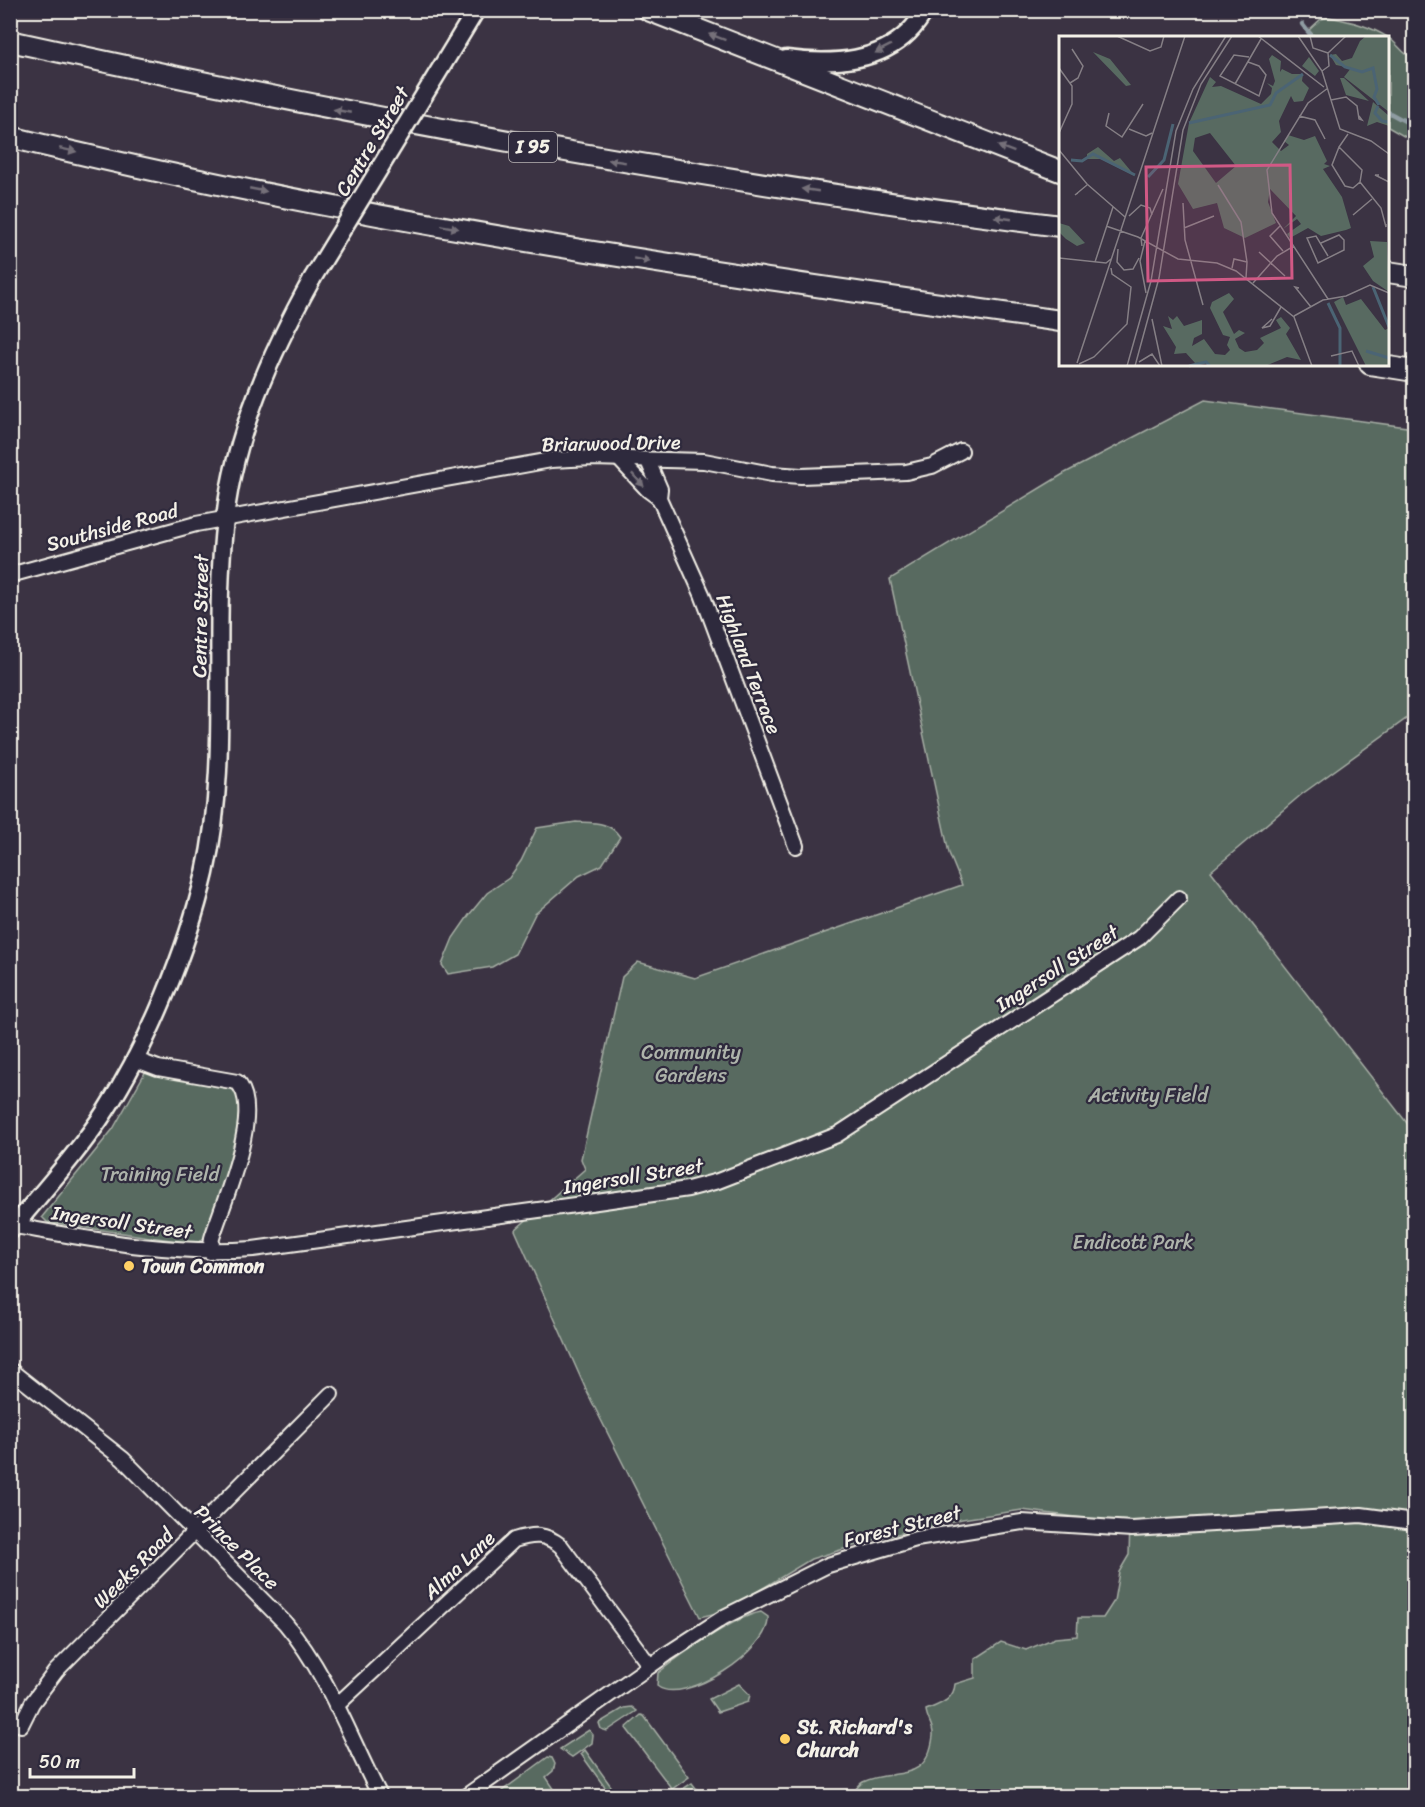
<svg xmlns="http://www.w3.org/2000/svg" width="1425" height="1807" font-family="Sriracha,sans-serif">
<style>
.green{fill:#586a61;stroke:#a6aea4;stroke-width:1.5}
.lines{fill:none;stroke-linecap:round;stroke-linejoin:round}
.stream{stroke:#8f9ca2;stroke-width:4.5}
.minor-casing{stroke:#f4f1e8;stroke-width:18}
.major-casing{stroke:#f4f1e8;stroke-width:21}
.highway-casing{stroke:#f4f1e8;stroke-width:24}
.minor{stroke:#2f2a3d;stroke-width:14}
.major{stroke:#2f2a3d;stroke-width:16}
.highway{stroke:#2f2a3d;stroke-width:20}
.major-bridge-casing{stroke:#f4f1e8;stroke-width:21;stroke-linecap:butt}
.major-bridge{stroke:#2f2a3d;stroke-width:16}
.oneway{fill:#747079}
.poi-dot{fill:#ffd166;stroke:#2f2a3d;stroke-width:2}
.labels{text-anchor:middle;stroke-width:4.5;stroke-linejoin:round;paint-order:stroke}
.shield{fill:#2f2a3d;stroke:#b9b5b5;stroke-width:1.5}
.shield-label{font-size:18px;font-weight:bold;fill:#f4f1e8}
.street-label{font-size:20px;fill:#f4f1e8;stroke:#2f2a3d}
.park-label{font-size:20px;fill:#aeb4ab;stroke:#2f2a3d}
.poi-label{font-size:20px;font-weight:bold;fill:#f4f1e8;stroke:#2f2a3d;text-anchor:start}
.inset-river{fill:none;stroke:#4b6474;stroke-width:3}
.inset-road{fill:none;stroke:#857f85;stroke-width:1.5}
.view{fill:#d15985;fill-opacity:0.15;stroke:#d15985;stroke-width:3}
.inset-edge{fill:none;stroke:#f4f1e8;stroke-width:3}
</style>
<rect width="100%" height="100%" fill="#3b3343"/>
<filter id="ink" filterUnits="userSpaceOnUse"><feTurbulence type="fractalNoise" baseFrequency=".0167" numOctaves="2"/><feDisplacementMap in="SourceGraphic" scale="12" xChannelSelector="R" yChannelSelector="G"/><feConvolveMatrix kernelMatrix="1 2 1 2 8 2 1 2 1" color-interpolation-filters="sRGB"/></filter>
<g filter="url(#ink)">
<g class="green">
<path d="M1329,17c21,4 41,9 60,21 9,6 14,17 25,21v83l-26,-15v-89l-73,-1 -6,-7 12,-11z"/>
<path d="M1205,400l209,28v285l-112,81 -91,77 203,261v664h-563c3,-4 7,-11 12,-14 30,-15 64,4 70,-46 1,-10 -6,-16 -7,-26 14,-6 28,-10 29,-26l20,-6v-19l26,-17 25,8 29,-12 22,-2 1,-18h25l11,-17 5,-29 10,-17 1,-31 -108,-14 -60,9 -82,19 -69,21 -86,52 -25,6 -113,-225 -72,-162 70,-61 -4,-10 41,-182 16,-15 57,16 267,-93 -13,-32 -59,-274 175,-106z"/>
<path d="M576,822c17,1 34,-1 44,15l-18,28 -23,11 -44,38 -20,40 -23,13 -44,7 -6,-9 11,-27 16,-23 18,-22 22,-15 12,-17 16,-33z"/>
<path d="M147,1069c21,4 74,8 89,22 19,18 -20,117 -27,141l-11,12 -151,-22 -5,-5 71,-88z"/>
<path d="M761,1612l7,5c3,33 -85,90 -111,69l1,-13c22,-18 76,-56 103,-61z"/>
<polygon points="739,1684 750,1695 748,1702 718,1712 709,1699"/>
<polygon points="632,1707 637,1711 607,1731 601,1729 599,1723 624,1708"/>
<polygon points="641,1715 644,1716 689,1777 672,1789 626,1728"/>
<polygon points="589,1730 593,1735 592,1743 572,1757 560,1749"/>
<polygon points="585,1750 618,1796 611,1796 581,1754"/>
<polygon points="548,1757 552,1758 555,1764 553,1771 546,1777 559,1796 506,1796 502,1791"/>
<polygon points="692,1783 702,1796 675,1796 675,1794"/>
</g>
<g class="lines">
<g class="stream">
<polyline points="1302,24 1313,38"/>
<polyline points="1388,112 1414,126"/>
</g>
<defs>
<g id="minor">
<polyline points="620,460 648,490 659,498"/>
<polyline points="648,461 660,489 659,498 702,594 796,846"/>
<polyline points="10,575 196,524 551,460 592,458 704,461 772,474 801,476 906,472 932,466 961,451"/>
<path d="M134,1059l24,9 79,14c28,27 -15,123 -25,156l-2,14"/>
<path d="M15,1226c81,14 155,29 238,23l344,-47 91,-13 30,-8 119,-46 302,-197 40,-40"/>
<path d="M10,1370l113,89 162,164c43,51 65,115 95,173"/>
<path d="M336,1706l178,-166c20,-6 31,-7 47,6l89,120"/>
<polyline points="21,1725 32,1703 56,1671 331,1394"/>
<polyline points="466,1796 667,1654 724,1617 828,1565 916,1539 1022,1522 1132,1529 1361,1515 1414,1522"/>
</g>
<g id="major">
<polyline points="456,43 476,10"/>
<path d="M786,59c52,7 111,3 139,-49"/>
<path d="M10,1231c33,-40 68,-78 96,-121 42,-65 81,-160 99,-237 26,-116 6,-236 20,-354 9,-84 46,-166 87,-240"/>
</g>
<g id="highway">
<polyline points="648,10 1060,171"/>
<path d="M10,41c348,77 698,140 1050,185"/>
<path d="M10,137c345,85 699,134 1050,184"/>
<polyline points="1388,272 1414,276"/>
<polyline points="1370,364 1414,371"/>
</g>
</defs>
<use href="#minor" class="minor-casing"/>
<use href="#major" class="major-casing"/>
<use href="#highway" class="highway-casing"/>
<use href="#minor" class="minor"/>
<use href="#major" class="major"/>
<use href="#highway" class="highway"/>
<defs>
<polyline id="major-bridge" points="312,279 456,43"/>
</defs>
<use href="#major-bridge" class="major-bridge-casing"/>
<use href="#major-bridge" class="major-bridge"/>
</g>
<defs><path id="oneway-solid" d="M-6-.8H1V-3.2L6.5 0L1 3.2V.8H-6Z" transform="scale(1.5)"/></defs>
<g class="oneway">
<use href="#oneway-solid" transform="translate(717 37) rotate(-160)"/>
<use href="#oneway-solid" transform="translate(883 49) rotate(153)"/>
<use href="#oneway-solid" transform="translate(342 111) rotate(-169)"/>
<use href="#oneway-solid" transform="translate(1006 149) rotate(-159)"/>
<use href="#oneway-solid" transform="translate(68 150) rotate(12)"/>
<use href="#oneway-solid" transform="translate(617 161) rotate(-171)"/>
<use href="#oneway-solid" transform="translate(258 190) rotate(11)"/>
<use href="#oneway-solid" transform="translate(810 190) rotate(-172)"/>
<use href="#oneway-solid" transform="translate(1003 218) rotate(-172)"/>
<use href="#oneway-solid" transform="translate(450 227) rotate(10)"/>
<use href="#oneway-solid" transform="translate(642 260) rotate(10)"/>
<use href="#oneway-solid" transform="translate(638 480) rotate(47)"/>
</g>
</g>
<g class="poi-dot">
<circle cx="129" cy="1266" r="6"/>
<circle cx="785" cy="1739" r="6"/>
</g>
<g class="labels">
<rect class="shield" x="509" y="132" width="48" height="30" rx="4.5"/>
<g class="shield-label">
<text x="533" y="153">I 95</text>
</g>
<g class="street-label">
<text transform="translate(372 141) rotate(-59)" y="7">Centre Street</text>
<text transform="translate(611 443) rotate(-1)" y="7">Briarwood Drive</text>
<text transform="translate(112 527) rotate(-15)" y="7">Southside Road</text>
<text transform="translate(200 616) rotate(-89)" y="7">Centre Street</text>
<text transform="translate(749 664) rotate(69)" y="7">Highland Terrace</text>
<text transform="translate(1057 968) rotate(-33)" y="7">Ingersoll Street</text>
<text transform="translate(633 1176) rotate(-9)" y="7">Ingersoll Street</text>
<text transform="translate(122 1222) rotate(8)" y="7">Ingersoll Street</text>
<text transform="translate(902 1526) rotate(-14)" y="7">Forest Street</text>
<text transform="translate(237 1547) rotate(45)" y="7">Prince Place</text>
<text transform="translate(459 1565) rotate(-43)" y="7">Alma Lane</text>
<text transform="translate(133 1568) rotate(-45)" y="7">Weeks Road</text>
</g>
<g class="park-label">
<text x="691" y="1059">Community<tspan x="691" dy="23">Gardens</tspan></text>
<text x="1148" y="1102">Activity Field</text>
<text x="160" y="1181">Training Field</text>
<text x="1133" y="1249">Endicott Park</text>
</g>
<g class="poi-label">
<text x="141" y="1273">Town Common</text>
<text x="797" y="1734">St. Richard's<tspan x="797" dy="23">Church</tspan></text>
</g>
</g>
<g transform="translate(1059 36)">
<rect width="330" height="330" fill="#3b3343"/>
<path d="M307,0h23v76l-45,-35 7,-9 -15,-3 -6,-10 6,-1 6,7 10,-3 8,-17zM34,16l17,7 21,26 -5,1zM213,19l9,6 -1,11 2,-3 10,5h11l-1,7 7,7 -6,13 -9,1 -3,-6 -12,25 2,11 -9,10 9,9 8,-6 -5,-4 4,-6 16,5 11,-4 12,25 -3,3 6,2 -7,3 19,28 9,31 -5,2 -25,6 -13,-8 -18,10 -3,-4 14,-10 -4,-5 -14,10 13,-13 -26,-27 -2,13 8,21 -31,15 -21,-10 -7,-25 -24,6 -15,-25 11,-61 21,-46 6,5 -4,5 9,-1 40,18 10,-10 1,-6 -5,-5 6,3 2,-5 -6,-22zM151,97l26,33 -20,17 -23,-32 2,-13zM250,21l10,14 -4,5 -13,-10zM281,42h4l25,23 -23,-6zM314,66l16,14v10l-12,-4 -10,4zM39,111l16,14 6,-3 15,18 -34,-17h-14v-5zM0,187l10,3 16,17 -8,3 -11,-7 -7,-7zM311,205l17,1 2,50 -16,-11 -10,-15 11,-9zM170,257l5,6 -11,13 11,22 5,-4 6,3 -10,6 4,9 6,4 12,-2 7,-7 -4,-5 21,-10 -5,-8 5,-3 9,11 -4,6 15,26 -14,-3 -22,9h-54l-6,-4 -10,1 -9,-10 -12,1 2,-7 -13,-21 9,3 -4,-13 5,4 4,-4 7,10 18,-6v14l-8,4 -2,8 12,-7 11,15 10,1 5,-5 -3,-5 3,-8 -7,-2 -13,-27 2,-6zM284,261l3,8 15,-6 24,31 4,-2v38h-23l-32,-64z" fill="#586a61" fill-rule="evenodd"/>
<path class="inset-river" d="M271,19l15,12 17,5 11,-4 4,21 -3,8 5,8M319,70l-3,7 7,8 7,1M130,87l81,-18 6,-12 27,-19M12,124l11,1 11,-7 42,21M89,141l16,-17 9,-36M314,251l16,40M269,267l12,25v38M307,315l23,7M130,330l17,-4 4,4"/>
<path class="inset-road" d="M58,0l33,15 11,-4 3,-11M199,0l66,51M239,0l24,35 18,58 31,12 18,13M251,0l3,12 15,5M269,17l18,-17M189,26l11,4 7,9 -7,21 -39,-20 14,-21 15,2M0,32l13,18v18l-13,29M263,35l7,-5 -1,-13M11,47l8,-5 5,-12 -11,-17M176,48l26,-45M269,52l-20,15 -41,67 5,43 56,86M272,64l15,-3 11,9 2,13 3,1 -3,-4M50,77l-3,13 16,11 21,-33M240,80l16,4 10,19M70,93l17,7 6,-3M280,111l-7,18 13,21 8,2 7,-6 2,-12 -23,-23 9,-13M0,114l28,34 38,33M320,139h-4l14,7M301,146l21,26 5,19v-3M159,149l23,37 6,40 -1,16M19,157l-3,2 12,-10M124,167l2,37 18,65M294,179l19,-16M70,180l12,-11 9,3 2,7M47,190l32,11 40,22 39,4 19,8 58,46 18,49M221,190l-10,10 13,15M125,192l30,-12M86,205l-5,20 6,32M262,207l18,-8 5,5v10l-26,13 -11,-25 9,-2 12,20M83,210l-1,-8 22,-49M59,213l-1,13 7,8 9,-1 6,-11M200,216l26,24M0,222l47,5 5,-4M36,226l18,-55M173,232l2,-9 13,3M194,247l24,-27 17,-10M240,252l-4,-1 16,20M235,280l29,-16 23,-4 24,-11 19,8M93,283l10,47M213,283l-10,9 8,-2 11,-19M272,320l21,-5 7,15M80,326l13,-8 8,12M18,327l108,-327M20,328l15,-7 33,-33 4,-37 -19,-13 -1,-6M68,330l24,-85 25,-150 17,-42 33,-53M76,330l24,-88 24,-148 18,-46 31,-48"/>
<path class="view" d="M231,129l2,113 -144,3 -2,-114z"/>
<rect width="330" height="330" class="inset-edge"/>
</g>
<rect width="1425" height="1807" fill="none" stroke="#2f2a3d" stroke-width="36"/>
<rect x="18" y="18" width="1389" height="1771" fill="none" stroke="#f4f1e8" stroke-width="2" filter="url(#ink)"/>
<path d="M30 1768v9h104v-9" fill="none" stroke="#f4f1e8" stroke-width="3"/>
<text x="39" y="1768" font-size="18" fill="#f4f1e8" stroke="#2f2a3d" stroke-width="4.5" paint-order="stroke">50 m</text>
</svg>
